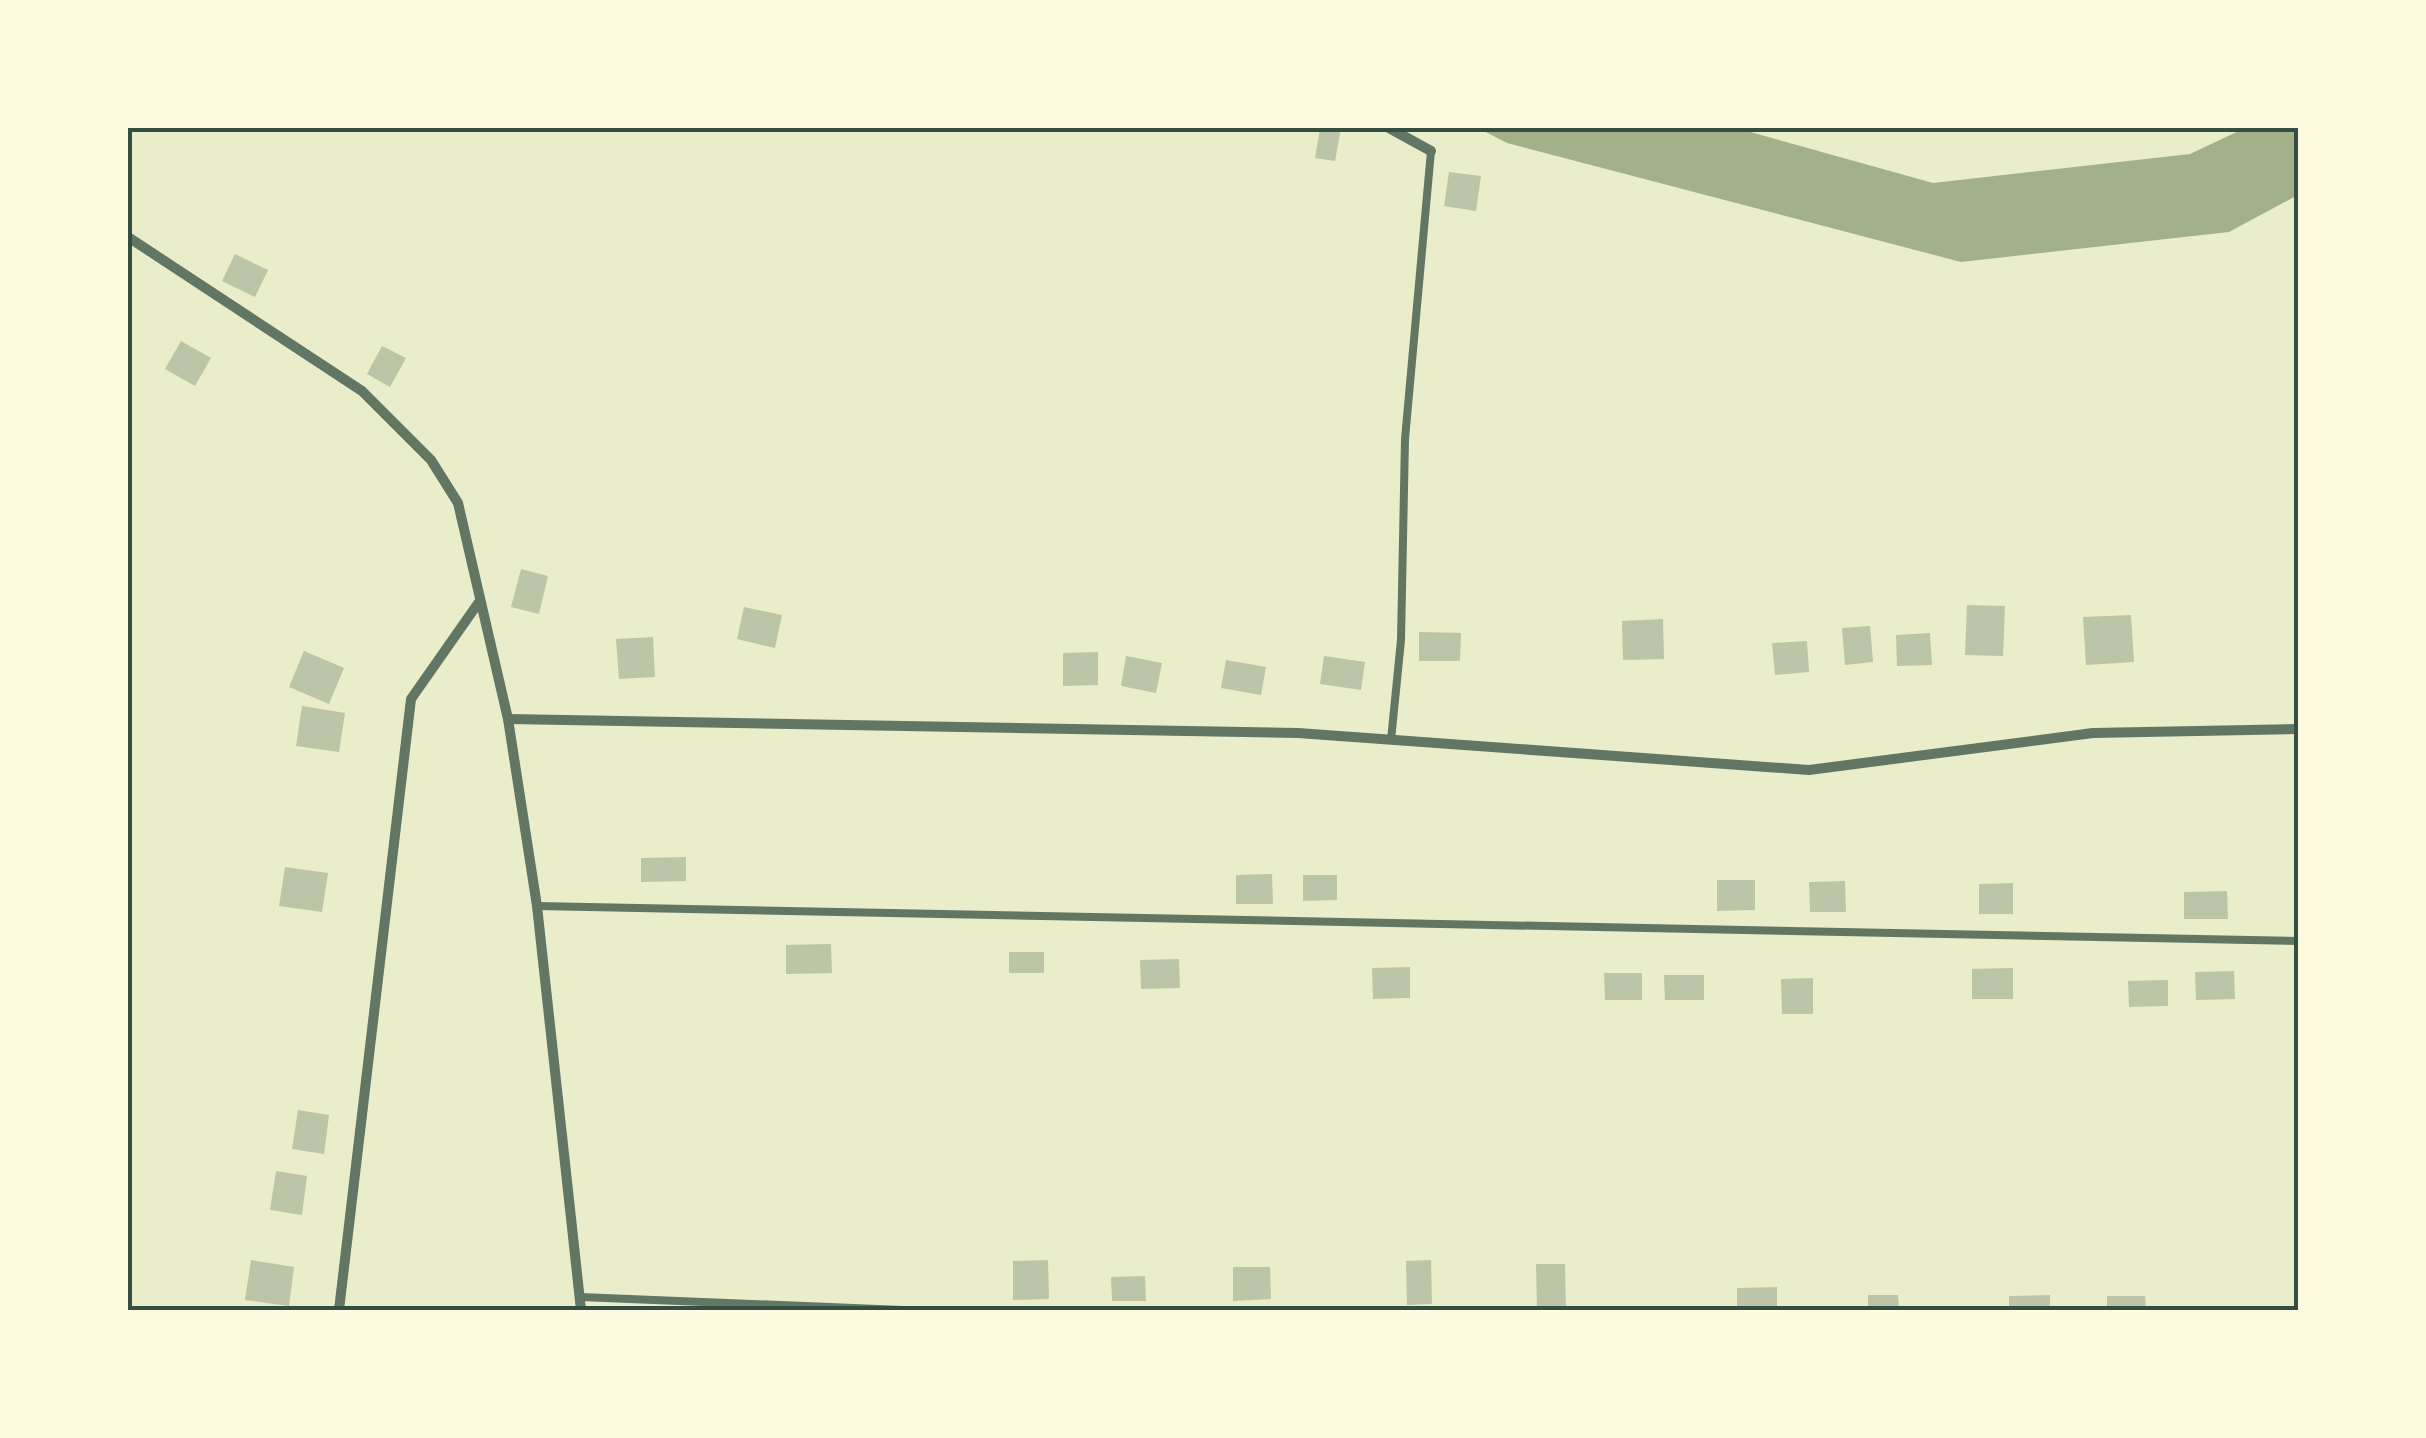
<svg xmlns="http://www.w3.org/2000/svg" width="2426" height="1438" font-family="Mulish,sans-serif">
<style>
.water{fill:#a3b18a}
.building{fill:#bcc5a7}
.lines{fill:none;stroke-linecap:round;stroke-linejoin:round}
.service{stroke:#617663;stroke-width:8}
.minor{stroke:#617663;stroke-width:10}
.neatline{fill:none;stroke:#344e41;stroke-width:4}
</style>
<rect width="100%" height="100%" fill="#e9edc9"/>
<polygon class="water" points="1478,128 1736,128 1933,183 2190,154 2245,128 2298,128 2298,195 2229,232 1961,262 1507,143"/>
<g class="building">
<polygon points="1320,128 1341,128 1335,161 1315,158"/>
<polygon points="1449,172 1481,176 1476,211 1444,206"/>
<polygon points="235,254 268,270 255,297 222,281"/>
<polygon points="181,341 211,358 195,386 165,369"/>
<polygon points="382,346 406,358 390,387 367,374"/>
<polygon points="521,569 548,576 539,614 511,607"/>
<polygon points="1967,605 2005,606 2003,656 1965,655"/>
<polygon points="744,607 782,615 775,648 737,639"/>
<polygon points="2131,615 2134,662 2086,665 2083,617"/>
<polygon points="1663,619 1664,659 1623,660 1622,621"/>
<polygon points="1870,626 1873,662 1845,665 1842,628"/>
<polygon points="1419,632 1461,633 1460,661 1419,661"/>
<polygon points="1930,633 1932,665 1897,666 1896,635"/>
<polygon points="653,637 655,677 619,679 616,639"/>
<polygon points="1807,641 1809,672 1775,675 1772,643"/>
<polygon points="304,651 344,668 329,704 289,687"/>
<polygon points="1098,652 1098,685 1063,686 1063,653"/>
<polygon points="1126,656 1162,663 1156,693 1121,686"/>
<polygon points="1324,656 1365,662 1361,690 1320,684"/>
<polygon points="1226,660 1266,667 1261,695 1221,688"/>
<polygon points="302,706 345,713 339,752 296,746"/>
<polygon points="686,857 686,881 641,882 641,858"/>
<polygon points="285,867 328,873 322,912 279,906"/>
<polygon points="1272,874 1273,904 1236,904 1236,875"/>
<polygon points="1303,875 1337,875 1337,900 1303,901"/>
<polygon points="1717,880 1755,880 1755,910 1717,911"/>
<polygon points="1845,881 1846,912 1810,912 1809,882"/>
<polygon points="2013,883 2013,914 1979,914 1979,884"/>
<polygon points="2227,891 2228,919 2184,919 2184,892"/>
<polygon points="831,944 832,973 786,974 786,945"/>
<rect x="1009" y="952" width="35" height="21"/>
<polygon points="1179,959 1180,988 1141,989 1140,960"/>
<polygon points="1410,967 1410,998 1373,999 1372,968"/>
<polygon points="2013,968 2013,999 1972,999 1972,969"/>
<polygon points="2234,971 2235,999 2196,1000 2195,972"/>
<polygon points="1604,973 1642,973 1642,1000 1605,1000"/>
<polygon points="1664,975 1704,975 1704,1000 1665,1000"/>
<polygon points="1813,978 1813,1014 1782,1014 1781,979"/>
<polygon points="2168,980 2168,1006 2129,1007 2128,981"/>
<polygon points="298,1110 329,1115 324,1154 292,1149"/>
<polygon points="276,1171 307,1176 302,1215 270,1210"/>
<polygon points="251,1260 294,1267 289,1306 245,1300"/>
<polygon points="1048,1260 1049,1299 1013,1300 1013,1261"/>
<polygon points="1431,1260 1432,1304 1407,1305 1406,1261"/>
<polygon points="1536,1264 1565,1264 1566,1310 1537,1310"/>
<polygon points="1233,1267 1270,1267 1271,1299 1233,1301"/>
<polygon points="1145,1276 1146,1301 1112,1301 1111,1277"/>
<polygon points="1777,1287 1777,1310 1737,1310 1737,1288"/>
<polygon points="1868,1295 1898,1295 1899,1310 1868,1310"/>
<polygon points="2050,1295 2050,1310 2009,1310 2009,1296"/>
<polygon points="2107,1296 2145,1296 2146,1310 2107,1310"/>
</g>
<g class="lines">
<g class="service">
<polyline points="1391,740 1401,640 1405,439 1431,151"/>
<polyline points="537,906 2298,941"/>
<polyline points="580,1297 903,1310"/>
</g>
<g class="minor">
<polyline points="1389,128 1431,151"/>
<polyline points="128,237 362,391 431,460 458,503 508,719 537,906 581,1310"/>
<polyline points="508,719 1298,733 1809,770 2093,733 2298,729"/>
<polyline points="339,1310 411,699 479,602"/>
</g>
</g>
<rect width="2426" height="1438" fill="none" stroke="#fefae0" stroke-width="260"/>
<rect x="130" y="130" width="2166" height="1178" class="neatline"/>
</svg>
